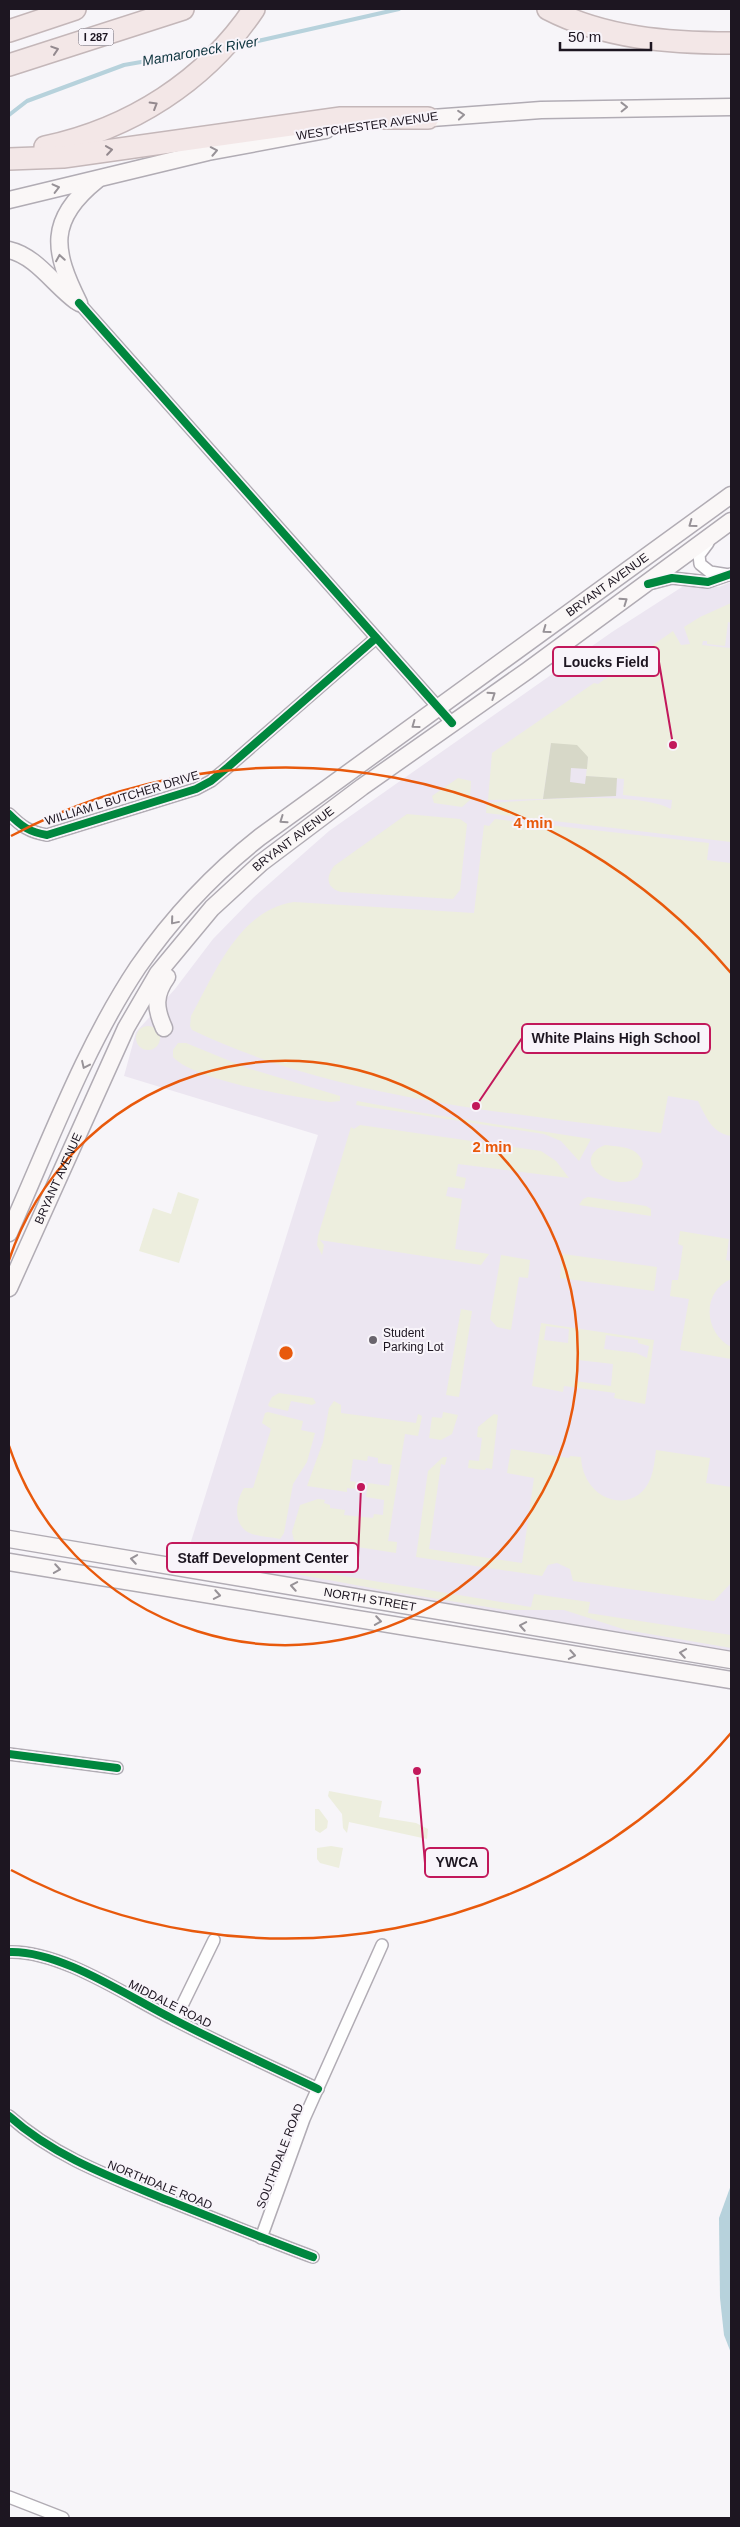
<svg xmlns="http://www.w3.org/2000/svg" width="740" height="2527" font-family="Arial,sans-serif">
<style>
.built{fill:#ece6f1}
.green{fill:#edeede;fill-rule:evenodd}
.forest{fill:#d7d8c8}
.water{fill:#b7d2dc}
.lines{fill:none;stroke-linecap:round;stroke-linejoin:round}
.stream{stroke:#b7d2dc;stroke-width:4}
.street-casing{stroke:#b1acb4;stroke-width:14}
.secondary-casing{stroke:#b1acb4;stroke-width:19}
.highway-casing{stroke:#c4b7b9;stroke-width:24}
.street{stroke:#fefefe;stroke-width:11}
.secondary{stroke:#faf7f7;stroke-width:16}
.highway{stroke:#f3e7e7;stroke-width:21}
.cycleway-casing{stroke:#f8f4fa;stroke-width:11}
.cycleway{stroke:#00873e;stroke-width:8}
.oneway{stroke:#93898e}
.oneway2{stroke:#979297}
.ring{fill:none;stroke:#e8590c;stroke-width:2.5}
.poi-dot{fill:#69646d;stroke:#f8f4fa;stroke-width:2}
.labels{text-anchor:middle;stroke-width:4;stroke-linejoin:round;paint-order:stroke}
.shield{fill:#f8f4fa;stroke:#5f5962;stroke-width:1}
.shield-label{font-size:11px;font-weight:bold;fill:#1d1621}
.street-label{font-size:12px;fill:#1d1621;stroke:#f8f4fa}
.poi-label{font-size:12px;fill:#1d1621;stroke:#f8f4fa;text-anchor:start}
.water-label{font-size:14px;font-style:italic;fill:#0d343e;stroke:#f8f4fa}
.centre{fill:#e8590c;stroke:#f8f4fa;stroke-width:2.5}
.ring-label{font-size:15px;text-anchor:middle;font-weight:bold;fill:#e8590c;stroke:#f8f4fa;stroke-width:4;stroke-linejoin:round;paint-order:stroke}
.leader{fill:none;stroke:#c2185b;stroke-width:2}
.callout-dot{fill:#c2185b;stroke:#f8f4fa;stroke-width:2}
.callout{fill:#f8f4fa;stroke:#c2185b;stroke-width:2}
.callout-label{font-size:14px;text-anchor:middle;font-weight:bold;fill:#1d1621}
</style>
<rect width="100%" height="100%" fill="#f7f5f9"/>
<polygon class="built" points="731,582 731,1660 183,1567 318,1135 124,1076 136,1032 175,989 213,939 253,898 329,831 612,632 682,587 719,587"/>
<g class="green">
<path d="M731,603v20l-3,-1 -3,24 -18,-2v-3h-4l-1,4 28,3 1,-5v199l-245,-29 1,-10c45,-2 147,-13 184,6l1,-9 -49,-5 1,-16 -38,-3 2,-19 -37,-14 -8,56 -55,1 4,-47 102,-70 4,1 75,-53 8,14 9,-1 -6,-17 16,-10z"/>
<polygon points="458,778 471,781 470,800 462,807 434,803 432,796"/>
<path d="M407,814l53,5 7,5 -7,66 -7,9 -112,-7c-14,-4 -16,-14 -7,-26z"/>
<path d="M495,819l214,24 -2,17 23,3 1,-8v281c-19,-3 -25,-19 -33,-35l-30,-5 -7,37c-155,-21 -325,-34 -469,-103l-2,-4 1,-10c24,-43 48,-106 103,-114l180,11 10,-88 5,1z"/>
<circle cx="148" cy="1038" r="12"/>
<path d="M178,1043h8l61,25 93,28v5l-10,1c-35,-5 -135,-21 -157,-45v-7z"/>
<polygon points="357,1101 417,1112 591,1139 579,1161 561,1141 544,1134 356,1105"/>
<polygon points="360,1125 541,1151 556,1161 569,1178 458,1164 456,1176 466,1178 464,1189 448,1187 446,1196 462,1199 455,1249 489,1254 481,1265 320,1240 324,1245 322,1255 317,1245 318,1236 351,1127 354,1129"/>
<path d="M605,1145c15,2 34,1 38,19l-5,13c-23,18 -71,-16 -33,-32z"/>
<polygon points="178,1192 199,1199 179,1263 139,1251 153,1208 171,1214"/>
<polygon points="588,1197 646,1206 651,1209 651,1216 579,1205 583,1199"/>
<path d="M680,1231l49,8 -3,21 5,1v18c-30,13 -27,54 0,68v12l-51,-9 9,-51 -19,-3 2,-16h6l5,-34 -5,-2z"/>
<polygon points="563,1254 657,1267 654,1291 560,1278"/>
<polygon points="501,1255 530,1260 528,1278 519,1277 511,1330 497,1327 490,1319"/>
<polygon points="461,1309 472,1311 459,1397 446,1395"/>
<path d="M541,1323l113,17 -9,64 -31,-6 1,-5 -51,-7 -1,6 -31,-6zM546,1326l23,3 -1,14 -24,-3zM606,1335l32,5v3l11,3 -2,12 -11,-5 -32,-4zM578,1360l35,4 -2,22 -36,-5z"/>
<polygon points="279,1393 313,1398 316,1403 312,1405 291,1401 288,1411 270,1407 268,1405 272,1397"/>
<polygon points="334,1401 341,1405 341,1413 416,1423 418,1414 422,1416 418,1436 405,1434 388,1541 397,1542 396,1553 319,1541 318,1544 294,1541 292,1532 300,1505 318,1499 325,1500 324,1503 330,1505 330,1508 345,1510 344,1515 373,1518 374,1514 383,1515 384,1500 366,1497 368,1483 389,1486 392,1465 378,1463 378,1458 368,1456 367,1461 353,1459 350,1481 356,1482 355,1489 347,1488 347,1492 307,1486 323,1442 329,1408"/>
<path d="M268,1412l35,9 -2,9 14,3 -8,29 -14,22 -9,49 -4,6c-9,-2 -19,-2 -28,-5 -20,-7 -17,-32 -8,-46h9l18,-59 -9,-6 3,-10z"/>
<polygon points="443,1412 458,1415 452,1434 441,1440 429,1438 432,1417 442,1418"/>
<polygon points="494,1414 498,1415 492,1469 486,1468 485,1470 468,1468 469,1460 479,1461 482,1438 477,1437 478,1427"/>
<path d="M511,1449l58,9 1,-2 11,1c2,46 56,60 70,20 3,-8 4,-19 5,-27l54,8 -4,25 25,4v96l-17,18 -141,-20 -3,-12 -13,-6 -9,2 -6,11 -126,-19 12,-86 15,-14h4l-2,8 -4,-1 -12,85 93,14 12,-85 -27,-5z"/>
<polygon points="229,1545 241,1548 240,1559 531,1607 534,1594 582,1601 590,1602 588,1613 731,1635 731,1648 626,1630 564,1610 506,1610 388,1591 210,1558 222,1547"/>
<polygon points="329,1791 382,1801 379,1817 416,1823 428,1829 427,1839 349,1822 347,1833 343,1828 342,1814 328,1796"/>
<polygon points="315,1809 319,1809 328,1821 327,1828 320,1833 315,1830"/>
<polygon points="331,1846 343,1848 339,1868 320,1863 317,1859 317,1848"/>
</g>
<polygon class="forest" points="551,743 577,745 588,757 587,769 571,768 570,782 585,784 586,776 617,778 616,796 543,799"/>
<polygon class="water" points="731,2185 731,2353 724,2335 720,2298 719,2218"/>
<g class="lines">
<g class="stream">
<polyline points="236,46 399,9"/>
<polyline points="9,115 27,101 124,65 209,50"/>
</g>
<defs>
<g id="street">
<polyline points="79,303 452,723"/>
<polyline points="708,543 699,555 700,564 710,572 729,575"/>
<polyline points="653,583 672,578 708,582 731,574"/>
<path d="M9,814c12,12 20,18 38,21l149,-46 15,-8 17,-14 148,-129"/>
<polyline points="9,1754 117,1768"/>
<path d="M9,1952c51,-2 118,44 164,67 48,25 97,47 145,70"/>
<polyline points="175,2020 214,1940"/>
<path d="M9,2116c46,41 102,61 158,84 49,19 97,39 146,57"/>
<polyline points="261,2238 304,2119 382,1945"/>
<polyline points="9,2497 63,2518"/>
</g>
<g id="secondary">
<polyline points="418,119 541,110 731,107"/>
<polyline points="9,200 208,152 326,130"/>
<path d="M9,250c27,6 45,35 67,51"/>
<path d="M79,303c-26,-52 -32,-83 18,-123"/>
<path d="M164,1028c-9,-20 -10,-33 3,-51"/>
<path id="s1" d="M9,1233c40,-89 75,-185 129,-266 34,-49 75,-93 122,-130l471,-342"/>
<path id="s2" d="M9,1288l117,-260 32,-55 54,-65 49,-45 101,-76 165,-116 204,-150"/>
<path id="s3" d="M9,1539l722,121"/>
<polyline points="9,1562 731,1680"/>
</g>
<g id="highway">
<path d="M548,9c56,29 120,34 183,34"/>
<polyline points="9,31 75,9"/>
<polyline points="9,65 183,9"/>
<path d="M45,147c85,-18 161,-66 209,-138"/>
<polyline points="9,159 63,157 341,118 428,118"/>
</g>
</defs>
<use href="#street" class="street-casing"/>
<use href="#secondary" class="secondary-casing"/>
<use href="#highway" class="highway-casing"/>
<use href="#street" class="street"/>
<use href="#secondary" class="secondary"/>
<use href="#highway" class="highway"/>
<defs>
<g id="cycleway">
<polyline points="79,303 452,723"/>
<polyline points="648,584 672,578 708,582 731,574"/>
<path d="M9,814c12,12 20,18 38,21l149,-46 15,-8 17,-14 148,-129"/>
<polyline points="9,1754 117,1768"/>
<path d="M9,1952c51,-2 118,44 164,67 48,25 97,47 145,70"/>
<path d="M9,2116c46,41 102,61 158,84 49,19 97,39 146,57"/>
</g>
</defs>
<use href="#cycleway" class="cycleway-casing"/>
<use href="#cycleway" class="cycleway"/>
</g>
<defs><path id="oneway-chevron" d="M-2-3.5L2.5 0L-2 3.5" fill="none" stroke-width="1.6" stroke-linecap="round" stroke-linejoin="round" transform="scale(1.25)"/></defs>
<g class="oneway">
<use href="#oneway-chevron" transform="translate(55 50) rotate(-18)"/>
<use href="#oneway-chevron" transform="translate(154 105) rotate(-31)"/>
<use href="#oneway-chevron" transform="translate(109 150) rotate(-8)"/>
</g>
<g class="oneway2">
<use href="#oneway-chevron" transform="translate(624 107) rotate(-1)"/>
<use href="#oneway-chevron" transform="translate(461 115) rotate(-5)"/>
<use href="#oneway-chevron" transform="translate(214 151) rotate(-11)"/>
<use href="#oneway-chevron" transform="translate(56 188) rotate(-14)"/>
<use href="#oneway-chevron" transform="translate(60 258) rotate(-99)"/>
<use href="#oneway-chevron" transform="translate(692 524) rotate(144)"/>
<use href="#oneway-chevron" transform="translate(624 601) rotate(-35)"/>
<use href="#oneway-chevron" transform="translate(546 630) rotate(144)"/>
<use href="#oneway-chevron" transform="translate(492 695) rotate(-34)"/>
<use href="#oneway-chevron" transform="translate(415 725) rotate(144)"/>
<use href="#oneway-chevron" transform="translate(283 820) rotate(145)"/>
<use href="#oneway-chevron" transform="translate(174 921) rotate(130)"/>
<use href="#oneway-chevron" transform="translate(85 1065) rotate(115)"/>
<use href="#oneway-chevron" transform="translate(134 1559) rotate(-171)"/>
<use href="#oneway-chevron" transform="translate(57 1569) rotate(9)"/>
<use href="#oneway-chevron" transform="translate(294 1586) rotate(-170)"/>
<use href="#oneway-chevron" transform="translate(217 1595) rotate(10)"/>
<use href="#oneway-chevron" transform="translate(378 1621) rotate(9)"/>
<use href="#oneway-chevron" transform="translate(523 1626) rotate(-170)"/>
<use href="#oneway-chevron" transform="translate(683 1653) rotate(-171)"/>
<use href="#oneway-chevron" transform="translate(572 1655) rotate(10)"/>
</g>
<g class="ring">
<path d="M9 1260A292 292 0 1 1 9 1446"/>
<path d="M731 1733A585 585 0 0 1 11 1870M11 836A585 585 0 0 1 731 973"/>
</g>
<circle class="poi-dot" cx="373" cy="1340" r="5"/>
<g class="labels">
<rect class="shield" x="78.5" y="28.5" width="35" height="17" rx="4"/>
<g class="shield-label">
<text x="96" y="41">I 287</text>
</g>
<g class="street-label">
<text transform="translate(367 126) rotate(-8)" y="4">WESTCHESTER AVENUE</text>
<text dy="4" stroke="none"><textPath href="#s1" startOffset="904">BRYANT AVENUE</textPath></text>
<text transform="translate(122 798) rotate(-17)" y="4">WILLIAM L BUTCHER DRIVE</text>
<text dy="4" stroke="none"><textPath href="#s2" startOffset="540">BRYANT AVENUE</textPath></text>
<text dy="4" stroke="none"><textPath href="#s2" startOffset="120">BRYANT AVENUE</textPath></text>
<text dy="4" stroke="none"><textPath href="#s3" startOffset="366">NORTH STREET</textPath></text>
<text transform="translate(170 2004) rotate(27)" y="4">MIDDALE ROAD</text>
<text transform="translate(280 2156) rotate(-69)" y="4">SOUTHDALE ROAD</text>
<text transform="translate(160 2185) rotate(22)" y="4">NORTHDALE ROAD</text>
</g>
<g class="poi-label">
<text x="383" y="1337">Student<tspan x="383" dy="14">Parking Lot</tspan></text>
</g>
<g class="water-label">
<text transform="translate(200 51) rotate(-10)" y="5">Mamaroneck River</text>
</g>
</g>
<circle cx="286" cy="1353" r="8" class="centre"/>
<g class="ring-label">
<text x="533" y="828">4 min</text>
<text x="492" y="1152">2 min</text>
</g>
<path class="leader" d="M673 745L659 662M476 1106L522 1038M361 1487L358 1558M417 1771L425 1863"/>
<g class="callout-dot">
<circle cx="673" cy="745" r="5"/>
<circle cx="476" cy="1106" r="5"/>
<circle cx="361" cy="1487" r="5"/>
<circle cx="417" cy="1771" r="5"/>
</g>
<g class="callout">
<rect x="553" y="647" width="106" height="29" rx="5"/>
<rect x="522" y="1024" width="188" height="29" rx="5"/>
<rect x="167" y="1543" width="191" height="29" rx="5"/>
<rect x="425" y="1848" width="63" height="29" rx="5"/>
</g>
<g class="callout-label">
<text x="606" y="667">Loucks Field</text>
<text x="616" y="1043">White Plains High School</text>
<text x="263" y="1563">Staff Development Center</text>
<text x="457" y="1867">YWCA</text>
</g>
<rect width="740" height="2527" fill="none" stroke="#1d1621" stroke-width="20"/>
<path d="M560 42v8h91v-8" fill="none" stroke="#1d1621" stroke-width="2.5"/>
<text x="568" y="42" font-size="15" fill="#1d1621" stroke="#f8f4fa" stroke-width="4" paint-order="stroke">50 m</text>
</svg>
